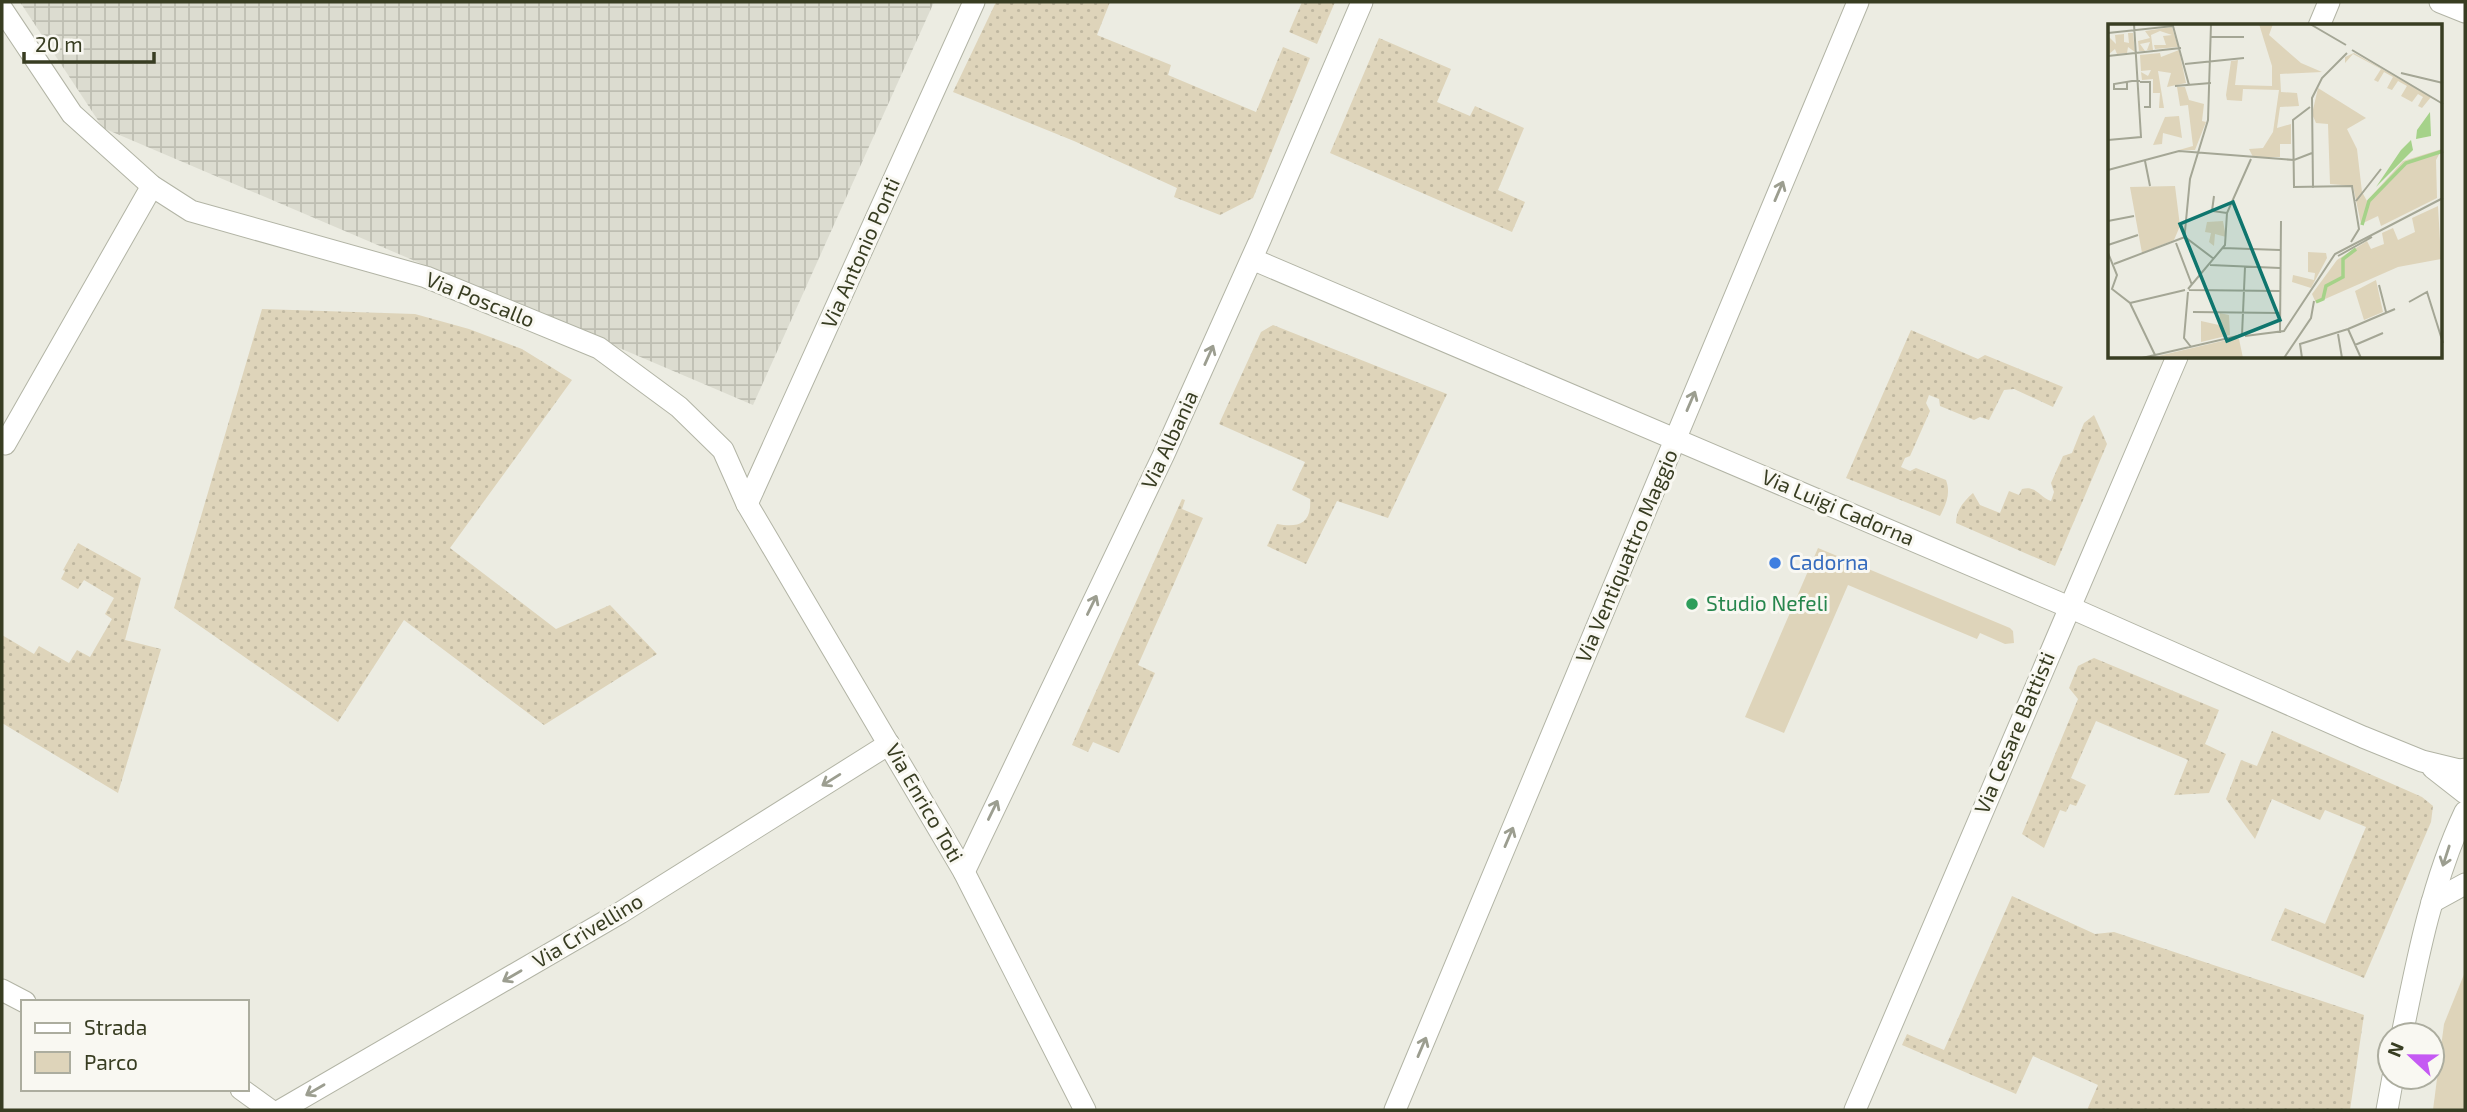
<svg xmlns="http://www.w3.org/2000/svg" width="2467" height="1112" font-family="'Exo 2',sans-serif">
<style>
.industrial{fill:url(#industrial-grid)}
.green{fill:#ded4ba}
.garden{fill:url(#garden-dots)}
.lines{fill:none;stroke-linecap:round;stroke-linejoin:round}
.minor-casing{stroke:#b2b4a5;stroke-width:23}
.minor{stroke:#fff;stroke-width:21}
.oneway{stroke:#9c9e90}
.shop-dot{fill:#3f7fe0;stroke:#f9f8f2;stroke-width:2.5}
.leisure-dot{fill:#2e9e5b;stroke:#f9f8f2;stroke-width:2.5}
.labels{text-anchor:middle;stroke-width:6;stroke-linejoin:round;paint-order:stroke}
.street-label{font-size:21px;fill:#383d22;stroke:#f9f8f2}
.shop-label{font-size:21px;fill:#366cbe;stroke:#f9f8f2;text-anchor:start}
.leisure-label{font-size:21px;fill:#27864d;stroke:#f9f8f2;text-anchor:start}
.inset-river{fill:none;stroke:#a5d289;stroke-width:3.5}
.inset-road{fill:none;stroke:#a4a695;stroke-width:2}
.view{fill:#0f766e;fill-opacity:0.15;stroke:#0f766e;stroke-width:3.5}
.inset-edge{fill:none;stroke:#383d22;stroke-width:3.5}
</style>
<defs>
<pattern id="industrial-grid" width="8" height="8" patternUnits="userSpaceOnUse" patternTransform="scale(1.75)"><rect width="8" height="8" fill="#dcdcd0"/><path d="M0 4h8M4 0v8" fill="none" stroke="#bebeb2"/></pattern>
<pattern id="garden-dots" width="8" height="8" patternUnits="userSpaceOnUse" patternTransform="scale(1.75)"><rect width="8" height="8" fill="#ded4ba"/><path d="M2 2h.1M6 6h.1" fill="none" stroke="#bfb7a0" stroke-width="1.8" stroke-linecap="round"/></pattern>
</defs>
<rect width="100%" height="100%" fill="#ecece2"/>
<polygon class="industrial" points="20,2 934,2 753,405 103,128"/>
<g class="green">
<polygon points="1818,548 2010,628 2013,631 2014,643 2005,644 1980,633 1977,639 1848,585 1784,733 1745,717"/>
<polygon points="2465,972 2465,1110 2433,1110 2444,1024"/>
</g>
<g class="garden">
<polygon points="996,2 1110,2 1097,35 1171,65 1168,75 1256,112 1283,47 1310,58 1253,198 1220,215 1174,197 1177,188 1074,141 953,92"/>
<polygon points="1302,2 1335,2 1317,44 1289,32"/>
<polygon points="1379,38 1451,69 1437,102 1470,116 1475,106 1524,128 1498,190 1525,202 1512,232 1330,153"/>
<polygon points="262,309 415,314 469,329 522,349 572,380 450,548 556,629 610,605 657,654 544,725 404,620 338,722 174,608"/>
<path d="M1273,325l174,69 -59,124 -51,-17 -31,63 -39,-18 10,-22c21,4 35,0 33,-25l-18,-9 13,-28 -86,-38 42,-92z"/>
<path d="M1911,330l67,29 7,-4 78,32 -10,20 -39,-18 -10,1 -15,30 -9,-3 -6,3 -34,-14 -1,-7 -10,-4 -3,8 4,8 -20,45 -5,2 -4,9 9,4 6,-3 30,12c5,14 0,24 -6,36l-94,-38z"/>
<path d="M2094,415l13,29 -52,122 -99,-43c0,-13 8,-22 17,-30l7,12 20,8 9,-22 10,4 3,-6c14,-4 17,8 29,12l3,-9 -3,-9 12,-27 9,-3 12,-30z"/>
<polygon points="1182,499 1185,500 1182,509 1203,518 1138,665 1155,673 1119,753 1093,742 1088,752 1072,745"/>
<polygon points="78,543 141,578 125,640 161,649 118,793 2,723 2,635 34,654 39,646 69,663 77,650 90,657 112,619 105,614 114,598 84,580 78,589 61,579 65,571 63,570"/>
<polygon points="2094,658 2219,710 2205,744 2226,754 2209,793 2174,795 2188,760 2096,721 2071,778 2086,785 2076,806 2070,804 2066,812 2060,810 2044,848 2022,834 2078,699 2069,688 2078,666"/>
<polygon points="2272,731 2422,797 2433,806 2431,822 2364,978 2271,940 2285,908 2325,924 2366,827 2325,810 2320,820 2272,799 2255,839 2226,799 2241,760 2257,766"/>
<polygon points="2012,896 2095,934 2114,932 2364,1015 2350,1110 2087,1110 2098,1085 2033,1056 2016,1094 1902,1045 1907,1034 1944,1050"/>
</g>
<g class="lines">
<defs>
<g id="minor">
<polyline points="2440,2 2465,12"/>
<polyline points="2,9 72,114 152,186 191,211 426,277 599,348 679,407 723,450 747,504 964,872 1085,1110"/>
<polyline points="2319,26 2329,2"/>
<polyline points="1252,259 2069,607 2363,737 2422,761 2459,770 2465,769"/>
<polyline points="2,442 5,444 152,186"/>
<polyline points="747,504 974,2"/>
<polyline points="2433,768 2465,793"/>
<polyline points="964,872 1164,454 1260,240 1362,2"/>
<polyline points="2432,902 2465,884"/>
<polyline points="2,990 25,1002"/>
<path d="M2402,1035c15,-75 30,-153 63,-223"/>
<polyline points="241,1089 270,1110"/>
<polyline points="281,1110 620,913 889,744"/>
<polyline points="1395,1110 1858,2"/>
<polyline points="1855,1110 2177,357"/>
<polyline points="2387,1110 2393,1077"/>
</g>
</defs>
<use href="#minor" class="minor-casing"/>
<use href="#minor" class="minor"/>
</g>
<defs><path id="oneway-shaft" d="M-6 0H5M1.5-3L5.5 0L1.5 3" fill="none" stroke-width="1.6" stroke-linecap="round" stroke-linejoin="round" transform="scale(1.75)"/></defs>
<g class="oneway">
<use href="#oneway-shaft" transform="translate(1779 191) rotate(-67)"/>
<use href="#oneway-shaft" transform="translate(1209 355) rotate(-66)"/>
<use href="#oneway-shaft" transform="translate(1691 401) rotate(-67)"/>
<use href="#oneway-shaft" transform="translate(1092 605) rotate(-64)"/>
<use href="#oneway-shaft" transform="translate(831 780) rotate(148)"/>
<use href="#oneway-shaft" transform="translate(993 810) rotate(-64)"/>
<use href="#oneway-shaft" transform="translate(1509 837) rotate(-67)"/>
<use href="#oneway-shaft" transform="translate(2446 856) rotate(108)"/>
<use href="#oneway-shaft" transform="translate(512 976) rotate(150)"/>
<use href="#oneway-shaft" transform="translate(1422 1047) rotate(-67)"/>
<use href="#oneway-shaft" transform="translate(315 1090) rotate(150)"/>
</g>
<circle class="shop-dot" cx="1775" cy="563" r="7"/>
<circle class="leisure-dot" cx="1692" cy="604" r="7"/>
<g class="labels">
<g class="street-label">
<text transform="translate(861 253) rotate(-66)" y="7">Via Antonio Ponti</text>
<text transform="translate(480 300) rotate(22)" y="7">Via Poscallo</text>
<text transform="translate(1170 440) rotate(-65)" y="7">Via Albania</text>
<text transform="translate(1838 508) rotate(23)" y="7">Via Luigi Cadorna</text>
<text transform="translate(1627 556) rotate(-67)" y="7">Via Ventiquattro Maggio</text>
<text transform="translate(2015 733) rotate(-67)" y="7">Via Cesare Battisti</text>
<text transform="translate(924 803) rotate(60)" y="7">Via Enrico Toti</text>
<text transform="translate(588 931) rotate(-31)" y="7">Via Crivellino</text>
</g>
<g class="shop-label">
<text x="1789" y="570">Cadorna</text>
</g>
<g class="leisure-label">
<text x="1706" y="611">Studio Nefeli</text>
</g>
</g>
<g transform="translate(2108 24)">
<rect width="334" height="334" fill="#ecece2"/>
<path d="M151,0h14l-4,11 32,28 21,9 -42,2 1,18 16,1 2,13 -19,1 -3,21 14,-4v20h-11v13h-27l-4,-8 14,-1 10,-16 6,-42 -36,-1 -1,12 -15,-1 -1,-5 5,-34 7,-1 -3,25 37,1v-20zM64,3l6,20 -23,2 -1,-4h12l-3,-9 9,-1 -12,-4 -9,4 2,15h-6l3,-8 -10,2 5,7h-6l-1,-10 12,-3 -5,-7zM20,9h5l2,19 -7,-5 -1,6 -10,1 -2,-5 -7,6v-19l8,8 -1,-9 9,-1v8l5,1zM71,26l7,33 -19,4 4,-14 -13,-2 6,37h-5l1,-15h-7v-14l-11,1 -1,-8 7,4 3,-6 -10,1 -1,-16 20,-2 1,4zM246,29l77,44 -9,11 -4,-2 5,-9 -5,-3 -6,8 -11,-6 6,-10 -9,-5 -6,9 -5,-2 6,-11 -9,-5 -6,10 -4,-2 7,-11 -28,-15 -8,9v-6zM210,64l48,30 -19,11 10,20 5,43 5,9 36,-40 39,-12 -6,11 1,38 -56,28 -3,-10 -17,8 -8,-38 -23,-2 -2,-60 -12,-1 -4,-9zM71,92l3,22 -19,-5 -1,11 -9,1 12,-28zM67,162l5,40 -6,14 -32,13 -12,-66zM330,182l3,53 -43,8 -82,36 -4,-9 25,-34 30,-19 4,8 13,-5 -2,-11 11,-5 5,12 17,-8 -3,-14zM200,228l18,1 1,5 -16,30 -19,-6 1,-7 21,5 1,-7 -7,-1zM268,256l7,32 -19,8 -9,-29zM131,315l4,19 -85,-2 73,-17z" fill="#ded4ba"/>
<path d="M69,63h8l4,13 15,4 -2,17 4,1 -11,28h-16l14,-4 -5,-41 -8,1zM115,197l3,16 -11,-3 -1,12 -5,-4 2,-9 -6,-1 2,-10zM112,289l9,2 1,20 -29,7v-21l18,4z" fill="#ded4ba"/>
<path d="M322,88l1,24 -15,3 1,-9zM303,116l2,10 -37,37 25,-37z" fill="#a5d289"/>
<path class="inset-river" d="M254,201l7,-24 37,-38 37,-12M208,278l7,-3 3,-13 17,-9v-18l13,-10"/>
<path class="inset-road" d="M103,0l-3,96 -18,59 -5,52v6l29,22M202,0l36,21M0,9l65,-7 16,59M103,13h33M244,26l91,54M0,32l73,-8M77,40l59,-6M293,49l42,10M19,58v7h-13v-5l18,-3h8M32,58h10v25h-6M67,62l36,-3M202,83l-17,13 1,67 58,-1 7,43 -8,13M0,116l33,-3 -7,-113M37,137l5,25M0,146l71,-19 115,9 18,-7M205,164l-1,-90 10,-20 25,-25M106,172l-2,15 15,2M248,177l25,-32M0,197l26,-5M68,219l16,42M0,221l30,-10M115,224l57,2M0,229l9,22 -5,14 18,14 25,52M230,232l34,-19M6,240l71,-27M102,241l70,3M271,261l7,27M80,265l37,-44 2,-32 24,-54M81,266l91,1M80,268l-4,46 7,9M301,278l18,-10 16,51M22,279l55,-13M85,288l87,1M240,305l47,-20M172,309l1,-112M230,310l4,24M137,312l39,-5 51,-77 108,-56M247,321l28,-12M34,334l100,-23 3,-68M176,334l27,-40 3,-17M194,334l-2,-14 48,-15 13,29"/>
<path class="view" d="M125,178l47,118 -53,21 -47,-117z"/>
<rect width="334" height="334" class="inset-edge"/>
</g>
<rect width="2467" height="1112" fill="none" stroke="#383d22" stroke-width="7"/>
<rect x="21" y="1000" width="228" height="91" fill="#f9f8f2" stroke="#acad9f" stroke-width="2"/>
<rect x="35" y="1023" width="35" height="10" fill="#ffffff" stroke="#acad9f" stroke-width="2"/>
<text x="84" y="1035" font-size="21" fill="#383d22">Strada</text>
<rect x="35" y="1052" width="35" height="21" fill="#ded4ba" stroke="#acad9f" stroke-width="2"/>
<text x="84" y="1070" font-size="21" fill="#383d22">Parco</text>
<g transform="translate(2411 1056) rotate(292)"><circle r="33" fill="#f9f8f2" stroke="#acad9f" stroke-width="2"/>
<path d="M0-5L12 26L0 18L-12 26Z" fill="#c559f3"/>
<text y="-10" font-size="19" font-weight="bold" text-anchor="middle" fill="#383d22">N</text>
</g>
<path d="M24 52v10h130v-10" fill="none" stroke="#383d22" stroke-width="3.5"/>
<text x="35" y="52" font-size="21" fill="#383d22" stroke="#f9f8f2" stroke-width="5" paint-order="stroke">20 m</text>
</svg>
